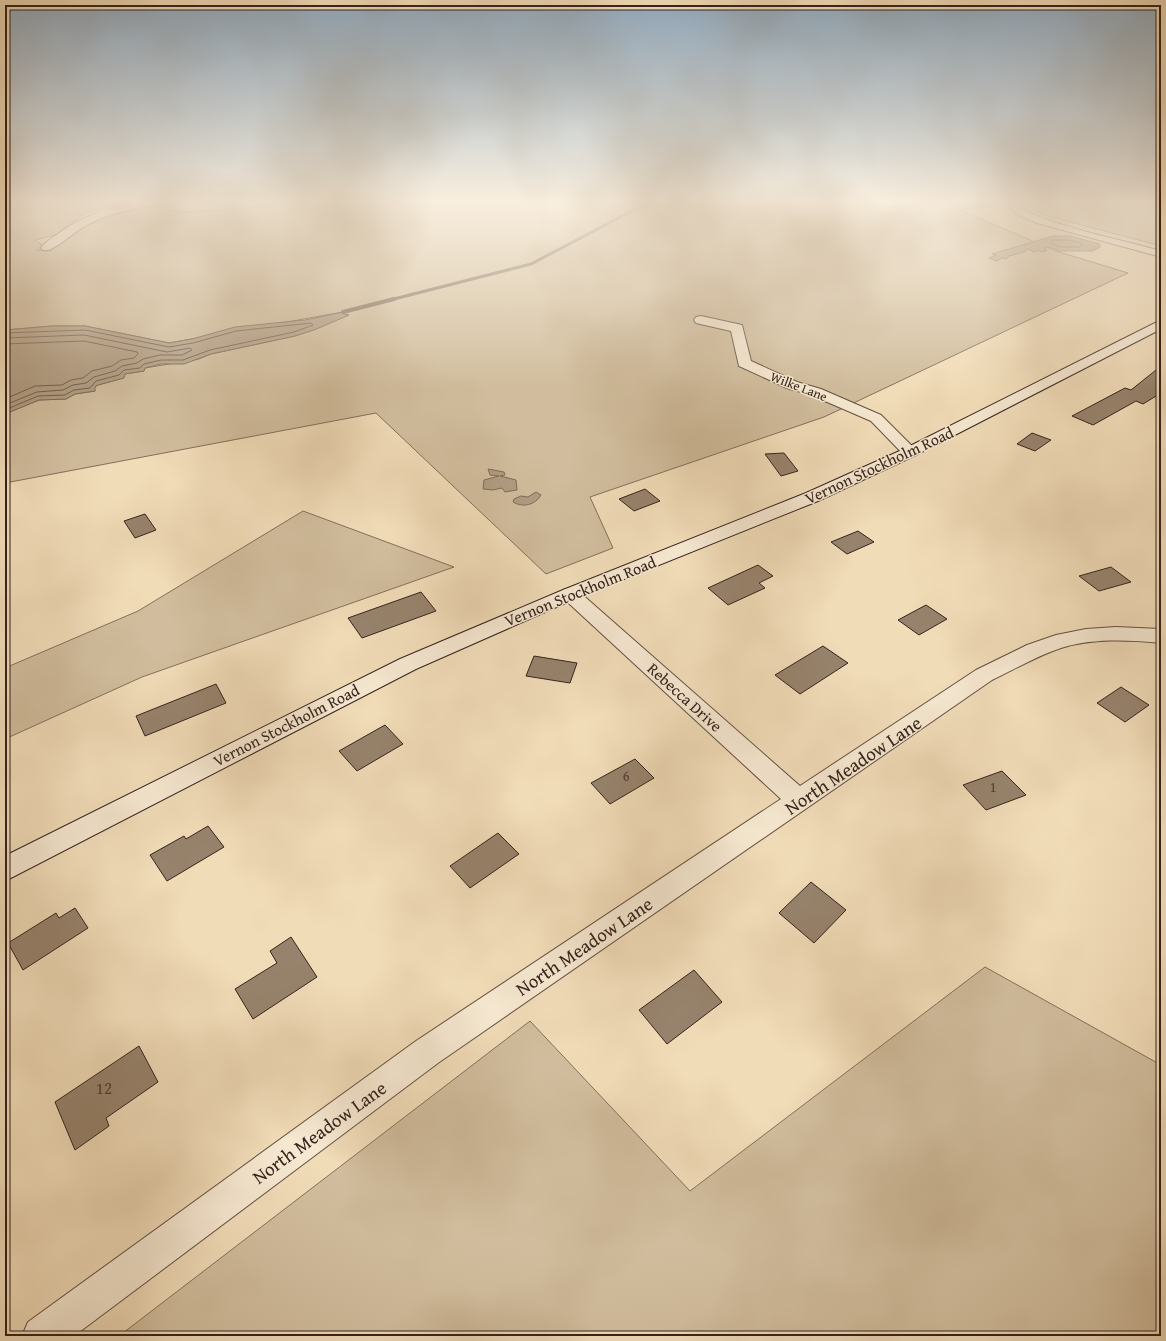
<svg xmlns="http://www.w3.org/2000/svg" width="1166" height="1341" font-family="'Gentium Book Plus',serif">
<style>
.green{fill:#d1bd9d;stroke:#83705c}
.water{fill:#b19d83;stroke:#7f6c5a}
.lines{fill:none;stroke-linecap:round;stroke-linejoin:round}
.shore{stroke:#736050;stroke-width:1}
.stream-far1{stroke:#7f6c5a;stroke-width:3}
.stream{stroke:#7f6c5a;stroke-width:4}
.building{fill:#97836d;stroke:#35231c}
.minor-casing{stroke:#645143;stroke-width:2}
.tertiary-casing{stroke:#645143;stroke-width:2}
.secondary-casing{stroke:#35231c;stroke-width:2}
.minor{fill:#f6e8d1;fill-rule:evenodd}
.tertiary{fill:#f6e8d1;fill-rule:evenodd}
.secondary{fill:#f6e8d1;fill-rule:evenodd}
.labels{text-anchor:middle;stroke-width:3;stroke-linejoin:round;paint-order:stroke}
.far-street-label{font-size:13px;fill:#35231c;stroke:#f6e8d1}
.number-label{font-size:14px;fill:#4e3b30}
.street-label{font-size:16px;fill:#35231c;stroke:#f6e8d1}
.near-number-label{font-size:17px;fill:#4e3b30}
.near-street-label{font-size:19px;fill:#35231c;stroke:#f6e8d1}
</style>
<rect width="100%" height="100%" fill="#f1dcb8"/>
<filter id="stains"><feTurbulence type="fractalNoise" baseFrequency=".005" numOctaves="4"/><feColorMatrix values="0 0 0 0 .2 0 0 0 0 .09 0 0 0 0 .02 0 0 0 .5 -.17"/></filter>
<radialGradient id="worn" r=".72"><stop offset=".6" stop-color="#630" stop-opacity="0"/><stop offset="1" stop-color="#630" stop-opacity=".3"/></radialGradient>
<g class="green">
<polygon points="5,200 120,200 124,203 87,212 55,235 35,240 43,245 37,250 50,251 88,224 105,216 154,204 167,210 186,212 234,209 311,200 997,200 1001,206 960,210 1056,251 1128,273 824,417 590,497 613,548 546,574 376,413 5,483 5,414 39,400 66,399 75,394 95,391 94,387 98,385 123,378 124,374 144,371 145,368 199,359 211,354 295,336 348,315 344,314 343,312 169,343 85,326 52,326 5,330"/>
<polygon points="1022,200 1161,200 1161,246 1044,215 1027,205"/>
<polygon points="303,511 454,567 142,677 5,739 5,668 138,611"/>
<polygon points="985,967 1161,1065 1161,1336 119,1336 530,1021 690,1191"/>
</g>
<g class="water">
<polygon points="1053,236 1070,236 1100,244 1100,247 1093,251 1056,251 1056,249 1047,247 1044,248 1047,250 1043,252 1038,250 1035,252 1026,249 1025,252 1009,256 1006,259 1002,258 997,261 989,258 996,255 992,254"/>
<polygon points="343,312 344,314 349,315 314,330 295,336 211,354 184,364 161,364 145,368 144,371 125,374 124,378 98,385 95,387 95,391 75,394 66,399 39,400 5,414 5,330 52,326 85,326 169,343 192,339 235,327 305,320"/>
<polygon points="488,469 504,472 505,475 500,476 516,480 517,490 505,492 502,488 493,490 483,489 484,480 499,476 490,475"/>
<path d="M536,492l5,3c-6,10 -18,13 -28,7l1,-3 7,-3 7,1z"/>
</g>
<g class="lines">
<g class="shore">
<polygon points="1053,240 1069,240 1081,243 1082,245 1080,247 1060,247 1052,244"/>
<polyline points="5,333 85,330 169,347 193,343 236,331 311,323 313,325 294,332 210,350 183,360 161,360 144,364 140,368 124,370 119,375 96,381 90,388 74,390 65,395 38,396 5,410"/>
<polyline points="5,338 84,335 167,352 190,348 192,350 182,355 160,355 143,359 137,363 122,366 115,371 94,377 86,383 73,385 63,390 37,392 5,405"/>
<polyline points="5,344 84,341 137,352 138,354 134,358 121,360 112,366 92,371 83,378 71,380 62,385 35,386 5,399"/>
</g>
<polyline class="stream-far1" points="390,300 531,264 653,200"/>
<polyline class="stream" points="343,312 394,299"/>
</g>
<g class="building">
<polygon points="1161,366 1161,393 1143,404 1136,401 1093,425 1072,416 1125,388 1131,390"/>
<polygon points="1032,433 1051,440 1035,451 1017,444"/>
<polygon points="784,453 798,471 781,476 765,454"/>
<polygon points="645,489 660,501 634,511 619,499"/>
<polygon points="145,514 156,530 135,538 124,521"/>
<polygon points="858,531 874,542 847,554 831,542"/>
<polygon points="758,565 773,576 759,583 765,588 728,605 708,588"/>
<polygon points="1111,567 1131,582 1099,591 1079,576"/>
<polygon points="421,592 436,611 362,638 348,618"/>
<polygon points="926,605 947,619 919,635 898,620"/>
<polygon points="823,646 848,663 800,694 775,675"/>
<polygon points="534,656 577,663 570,683 526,676"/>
<polygon points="216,684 226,703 145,736 136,716"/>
<polygon points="1121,687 1149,705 1125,722 1097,703"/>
<polygon points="385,725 403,744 357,771 339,751"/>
<polygon points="635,759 654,778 610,804 591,783"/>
<polygon points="1002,771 1026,795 986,810 963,785"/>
<polygon points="208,826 224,847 167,881 150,855 184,836 186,839"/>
<polygon points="498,833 519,854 470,888 450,866"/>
<polygon points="811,882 846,910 814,943 779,913"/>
<polygon points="75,908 88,928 23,970 8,943 56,913 59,918"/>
<polygon points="291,937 317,977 253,1019 235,989 277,963 270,951"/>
<polygon points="694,970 722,1002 667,1044 639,1010"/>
<polygon points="139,1046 158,1082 106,1118 109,1126 75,1150 55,1102"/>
</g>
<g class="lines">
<defs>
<g id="minor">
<path d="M147,200h22l-1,2c-30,7 -59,9 -86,26 -10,5 -29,25 -39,22l-2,-2c4,-6 11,-10 17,-14 27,-20 56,-28 89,-34z"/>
<polygon points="701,316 742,325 751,361 797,382 821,389 881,415 918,452 916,455 910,457 904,455 871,421 811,395 787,388 739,366 731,331 696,323 694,320 696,317"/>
<path d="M570,588l7,2 223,196 176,-116 51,-25 29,-10 30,-6 30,-2 45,2v14c-33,-3 -68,-5 -100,5 -24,8 -46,21 -69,32l-554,383 -364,273h-52l6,-14 388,-281 365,-242 -218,-201 -3,-4 3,-4z"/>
</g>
<path id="tertiary" d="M1001,200c15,-1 19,9 32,14 40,17 86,25 128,37v6l-124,-34 -19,-8z"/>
<polygon id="secondary" points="1161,320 1161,329 916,455 818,501 577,598 416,669 5,881 5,856 400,659 563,590 806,493 904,449"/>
</defs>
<use href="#minor" class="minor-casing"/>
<use href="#tertiary" class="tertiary-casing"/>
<use href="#secondary" class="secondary-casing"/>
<use href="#minor" class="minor"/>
<use href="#tertiary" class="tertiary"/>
<use href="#secondary" class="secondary"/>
</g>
<linearGradient id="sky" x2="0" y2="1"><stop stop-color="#92abc0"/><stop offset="0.52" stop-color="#f9efdf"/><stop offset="1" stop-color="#f9efdf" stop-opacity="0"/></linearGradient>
<rect width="1166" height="388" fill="url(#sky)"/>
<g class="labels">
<g class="far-street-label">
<text transform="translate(799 386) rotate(21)" y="5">Wilke Lane</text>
</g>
<g class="number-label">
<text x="626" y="781">6</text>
<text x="993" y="792">1</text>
</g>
<g class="street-label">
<text transform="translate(879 465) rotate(-25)" y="6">Vernon Stockholm Road</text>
<text transform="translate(580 591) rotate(-22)" y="6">Vernon Stockholm Road</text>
<text transform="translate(685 697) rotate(42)" y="6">Rebecca Drive</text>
<text transform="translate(286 725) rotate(-27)" y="6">Vernon Stockholm Road</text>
</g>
<g class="near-number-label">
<text x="104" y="1094">12</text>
</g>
<g class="near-street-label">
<text transform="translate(853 765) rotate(-34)" y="7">North Meadow Lane</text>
<text transform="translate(584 946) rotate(-34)" y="7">North Meadow Lane</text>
<text transform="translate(319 1132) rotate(-36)" y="7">North Meadow Lane</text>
</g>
</g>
<rect width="1166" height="1341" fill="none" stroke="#f1dcb8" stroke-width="20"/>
<rect x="6" y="6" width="1154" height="1329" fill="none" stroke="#35231c" stroke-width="2"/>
<rect x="10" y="10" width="1146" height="1321" fill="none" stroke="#35231c"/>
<rect width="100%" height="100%" filter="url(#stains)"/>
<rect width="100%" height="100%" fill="url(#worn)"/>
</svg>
